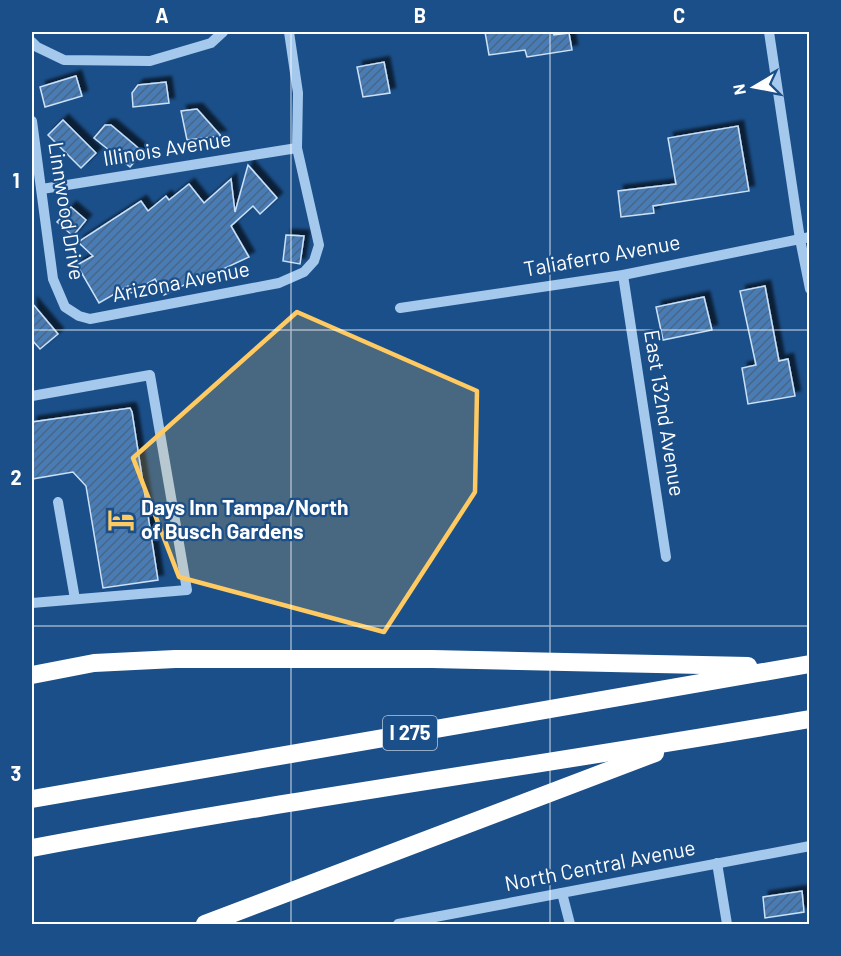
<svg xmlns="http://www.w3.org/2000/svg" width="841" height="956" font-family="Barlow,sans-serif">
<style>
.building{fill:url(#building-hatch);stroke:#cae1f9;stroke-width:1.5;filter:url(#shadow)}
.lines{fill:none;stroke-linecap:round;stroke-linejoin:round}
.minor{stroke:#a5c8ed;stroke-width:10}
.highway{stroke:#fff;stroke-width:18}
.marked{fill:#feca61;fill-opacity:0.2;stroke:#feca61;stroke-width:4.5;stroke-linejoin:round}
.grid{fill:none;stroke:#fff;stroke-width:1.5;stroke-opacity:0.55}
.labels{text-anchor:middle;stroke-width:4.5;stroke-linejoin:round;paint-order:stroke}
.shield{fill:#1b4f89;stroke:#bbcadc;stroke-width:1.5}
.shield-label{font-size:20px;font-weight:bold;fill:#fff}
.street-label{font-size:21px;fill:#fff;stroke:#1b4f89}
.poi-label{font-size:21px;font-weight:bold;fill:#fff;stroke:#1b4f89;text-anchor:start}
.neatline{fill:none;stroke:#fff;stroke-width:2}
.grid-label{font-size:20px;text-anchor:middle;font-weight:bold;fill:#fff}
</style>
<defs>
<pattern id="building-hatch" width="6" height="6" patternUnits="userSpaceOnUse" patternTransform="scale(1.5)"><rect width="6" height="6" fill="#487cb4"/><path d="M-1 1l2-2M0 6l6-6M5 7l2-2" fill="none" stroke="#4a6685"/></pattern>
<filter id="shadow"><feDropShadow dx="5.5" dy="-5.5" stdDeviation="1.5" flood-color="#0009"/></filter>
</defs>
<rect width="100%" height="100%" fill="#1b4f89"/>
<g class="building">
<polygon points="485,32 553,32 554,35 569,33 572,50 527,57 525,50 489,55"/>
<polygon points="384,62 390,93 363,97 357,67"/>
<polygon points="76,76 82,96 45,107 40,87"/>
<polygon points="166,82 169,103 133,107 132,93 138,85"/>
<polygon points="197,109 221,136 187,140 181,111"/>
<polygon points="63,120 96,153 81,168 48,135"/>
<polygon points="105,125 111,125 143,152 130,167 94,138"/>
<polygon points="738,126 749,191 653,206 654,213 621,217 618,191 676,184 668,138"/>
<polygon points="248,165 277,198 260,214 253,206 231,226 249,257 189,285 188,283 164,295 155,279 131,293 128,286 99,303 77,265 93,256 78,242 141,201 148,211 166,196 169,200 189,184 204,203 231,179 235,212"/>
<polygon points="71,207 86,220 73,236 57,222"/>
<polygon points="286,235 304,236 300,264 283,261"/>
<polygon points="765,286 779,361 788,359 795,396 748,404 742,368 756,365 740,291"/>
<polygon points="704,297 712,330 663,340 656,307"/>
<polygon points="32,303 58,334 40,349 32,340"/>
<polygon points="130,408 132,412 158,580 103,588 86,486 73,472 32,479 32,422"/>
<polygon points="802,891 804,912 765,918 763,897"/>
</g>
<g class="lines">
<g class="minor">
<polyline points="769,32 800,239 810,289"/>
<polyline points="32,42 37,47 64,60 150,61 211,43 223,32"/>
<polyline points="32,121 53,279 65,307 79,316 90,319 279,283 304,272 314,261 319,245 297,148 298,93 289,32"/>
<polyline points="42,189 297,148"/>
<polyline points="623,275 666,557"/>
<polyline points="400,308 623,275 810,237"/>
<polyline points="32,396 150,375 187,590 32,603"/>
<polyline points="58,502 75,599"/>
<polyline points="717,863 727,924"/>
<polyline points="562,893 570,924"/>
<polyline points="398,924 810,846"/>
</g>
<g class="highway">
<polyline points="32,675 94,663 175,659 432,659 748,666"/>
<polyline points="32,799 810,664"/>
<path d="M32,848c258,-49 519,-84 778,-129"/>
<polyline points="205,924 655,753"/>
</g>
</g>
<path class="marked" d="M297,312l180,79 -2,101 -91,140 -205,-55 -46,-119z"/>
<path class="grid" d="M291,32v892M550,32v892M32,330h778M32,626h778"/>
<defs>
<symbol id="hotel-bare" viewBox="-9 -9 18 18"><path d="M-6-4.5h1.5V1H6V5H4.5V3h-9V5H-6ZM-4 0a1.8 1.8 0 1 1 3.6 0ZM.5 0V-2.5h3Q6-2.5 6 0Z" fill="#feca61" stroke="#1b4f89" stroke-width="2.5" paint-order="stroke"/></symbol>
</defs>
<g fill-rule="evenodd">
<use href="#hotel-bare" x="102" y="501" width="38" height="38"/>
</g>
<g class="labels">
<rect class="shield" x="383" y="716" width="54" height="34" rx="4.5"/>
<g class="shield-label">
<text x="410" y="740">I 275</text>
</g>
<g class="street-label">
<text transform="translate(167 149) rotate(-9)" y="7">Illinois Avenue</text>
<text transform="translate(66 211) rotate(81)" y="7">Linnwood Drive</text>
<text transform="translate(602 256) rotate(-10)" y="7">Taliaferro Avenue</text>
<text transform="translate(181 282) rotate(-11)" y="7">Arizona Avenue</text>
<text transform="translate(664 413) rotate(81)" y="7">East 132nd Avenue</text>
<text transform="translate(600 866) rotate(-11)" y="7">North Central Avenue</text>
</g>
<g class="poi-label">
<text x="141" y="515">Days Inn Tampa/North<tspan x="141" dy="24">of Busch Gardens</tspan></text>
</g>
</g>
<rect width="841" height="956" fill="none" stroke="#1b4f89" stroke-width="66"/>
<g transform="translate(754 87) rotate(260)" stroke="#1b4f89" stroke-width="4.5" paint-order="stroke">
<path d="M0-4.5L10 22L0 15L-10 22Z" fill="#ffffff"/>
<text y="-9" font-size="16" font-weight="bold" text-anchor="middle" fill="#ffffff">N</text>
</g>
<rect x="33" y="33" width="775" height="890" class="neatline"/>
<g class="grid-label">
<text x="162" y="23">A</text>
<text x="420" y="23">B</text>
<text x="679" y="23">C</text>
<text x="16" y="188">1</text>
<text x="16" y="485">2</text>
<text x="16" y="781">3</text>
</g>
</svg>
